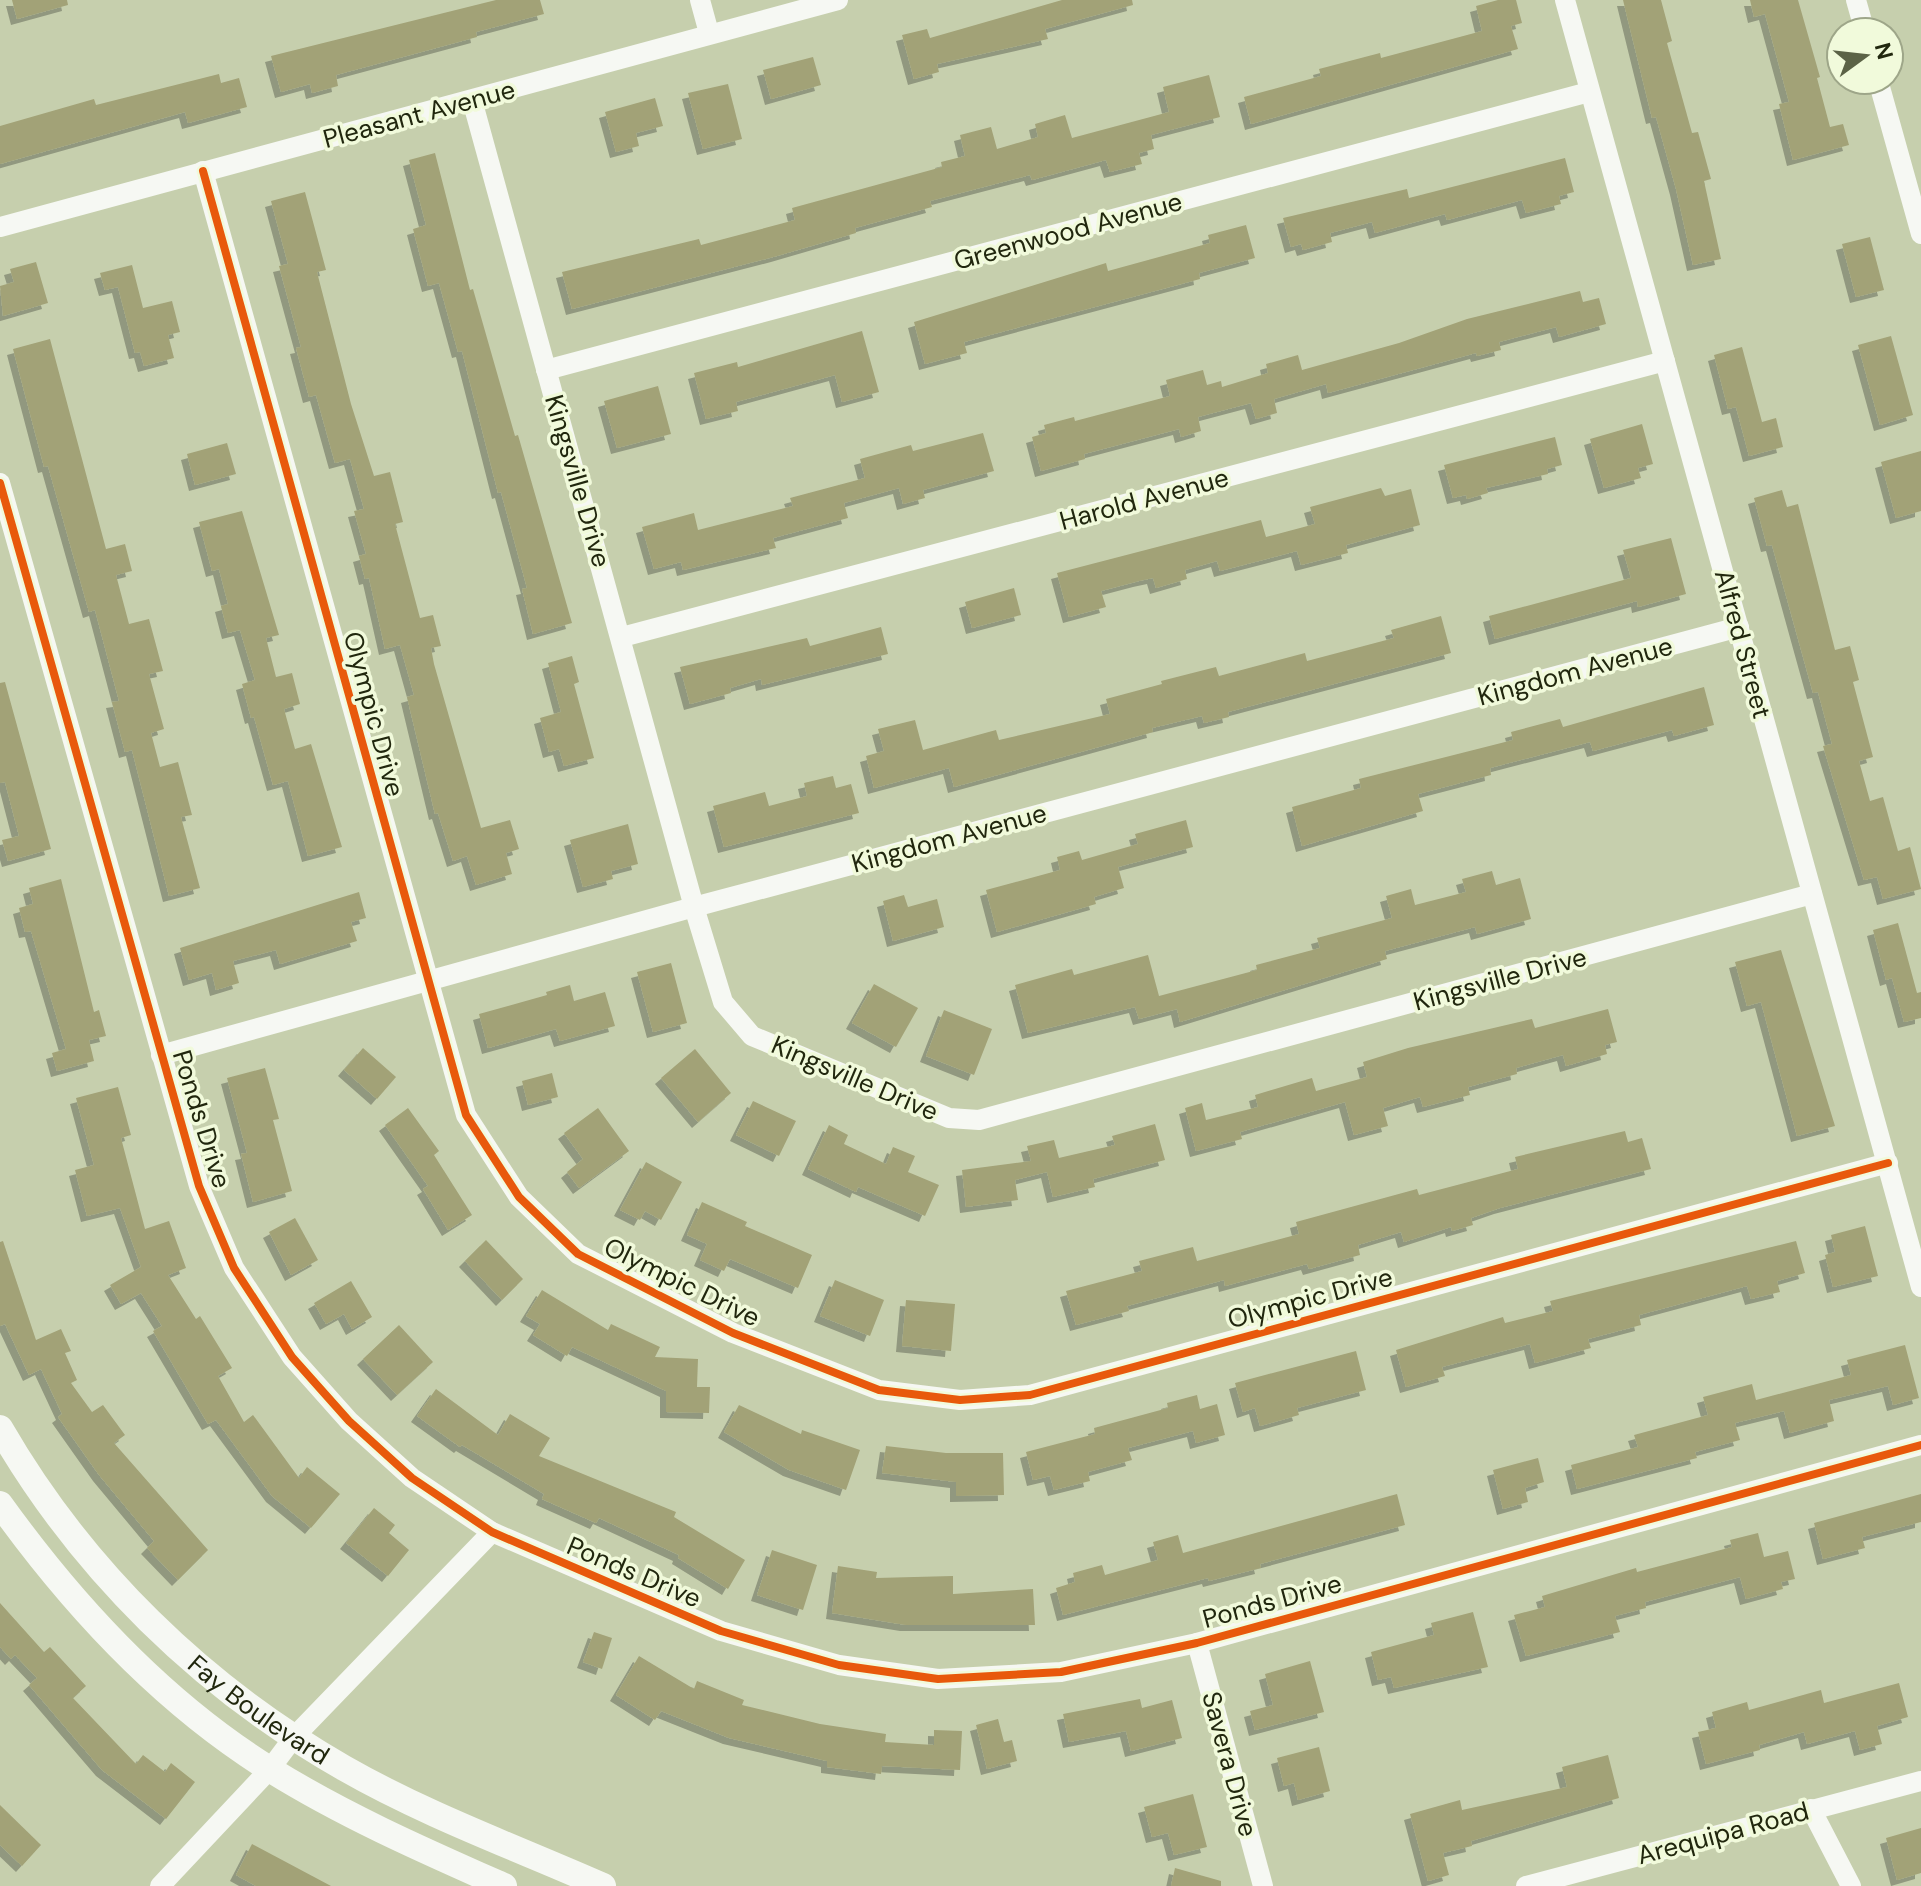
<svg xmlns="http://www.w3.org/2000/svg" width="1921" height="1886" font-family="'DM Sans',sans-serif">
<style>
.building{fill:#a2a277;filter:url(#shadow)}
.lines{fill:none;stroke-linecap:round;stroke-linejoin:round}
.minor{stroke:#f6f8f3;stroke-width:20}
.major{stroke:#f6f8f3;stroke-width:26}
.cycleway-casing{stroke:#f1fadb;stroke-width:13}
.cycleway{stroke:#e8590c;stroke-width:8}
.labels{text-anchor:middle;stroke-width:7;stroke-linejoin:round;paint-order:stroke}
.street-label{font-size:26px;fill:#21270e;stroke:#f1fadb}
</style>
<defs>
<filter id="shadow"><feDropShadow dx="-6" dy="6" stdDeviation="0" flood-color="#0004"/></filter>
</defs>
<rect width="100%" height="100%" fill="#c6cfad"/>
<g class="building">
<polygon points="12,0 67,0 68,5 17,19"/>
<polygon points="496,0 540,0 544,14 476,32 477,37 336,75 338,86 312,93 310,84 281,92 271,56"/>
<polygon points="1062,0 1132,0 1133,5 1045,29 1048,39 937,64 939,72 914,79 902,35 927,29 930,38"/>
<polygon points="1498,0 1516,0 1522,23 1511,26 1518,49 1251,124 1244,97 1321,76 1319,69 1380,53 1381,58 1482,31 1476,6"/>
<polygon points="1623,0 1661,0 1672,41 1667,43 1692,133 1698,132 1711,179 1704,181 1721,259 1693,265 1676,189 1656,117 1652,118"/>
<polygon points="1750,0 1798,0 1820,77 1817,78 1830,127 1843,124 1849,145 1793,160 1779,104 1789,102 1765,14 1754,17"/>
<polygon points="813,57 821,85 771,99 763,70"/>
<polygon points="219,74 221,83 239,78 247,107 188,123 185,112 0,164 0,126 94,99 96,105"/>
<polygon points="1209,75 1220,117 1151,135 1154,149 1139,153 1142,164 1110,172 1106,160 1032,180 1030,175 930,201 932,207 855,228 856,233 777,256 572,309 562,272 699,239 701,245 795,220 792,208 942,167 941,162 965,156 960,135 991,127 997,149 1038,137 1035,124 1065,115 1072,138 1169,112 1163,87"/>
<polygon points="728,84 742,139 703,149 688,93"/>
<polygon points="655,98 663,126 636,133 639,146 616,152 605,112"/>
<polygon points="435,153 470,290 473,289 515,436 518,435 572,623 533,634 522,589 527,588 501,492 498,493 462,351 458,352 439,283 428,286 413,229 426,225 409,160"/>
<polygon points="1565,158 1574,192 1559,196 1561,204 1526,213 1522,200 1447,220 1445,214 1375,233 1372,222 1330,233 1332,242 1303,250 1301,244 1291,247 1283,218 1407,189 1409,198"/>
<polygon points="305,192 326,270 317,272 351,404 374,476 390,472 403,522 395,524 420,618 433,615 441,646 431,648 434,664 481,828 510,820 519,849 506,853 512,874 476,885 467,856 453,861 438,813 435,814 407,697 414,695 400,645 385,649 369,578 365,579 359,556 366,554 354,511 364,509 350,459 335,463 316,395 309,397 296,348 301,347 279,266 288,264 271,201"/>
<polygon points="1246,225 1255,258 1199,273 1200,279 964,342 967,353 925,364 914,322 1106,263 1108,271 1210,243 1208,235"/>
<polygon points="1870,237 1884,290 1856,297 1842,244"/>
<polygon points="36,262 48,303 3,316 0,286 14,282 10,269"/>
<polygon points="132,265 143,308 172,301 180,332 168,335 174,358 144,366 140,352 135,353 118,287 105,290 100,273"/>
<polygon points="1580,291 1583,302 1599,298 1606,324 1559,337 1556,327 1499,342 1501,350 1477,356 1476,353 1328,393 1326,384 1274,399 1277,413 1256,419 1251,403 1198,417 1201,431 1181,437 1179,429 1084,454 1085,459 1041,471 1032,437 1046,433 1044,425 1074,417 1075,421 1170,396 1166,380 1203,370 1207,385 1221,381 1222,387 1268,373 1266,364 1298,355 1302,370 1399,343 1467,319"/>
<polygon points="862,331 879,392 842,402 835,375 736,402 738,411 706,419 694,373 737,362 738,367"/>
<polygon points="1891,336 1913,415 1880,425 1858,345"/>
<polygon points="50,339 106,549 125,544 132,571 116,575 129,624 149,619 163,671 149,674 164,729 151,733 160,767 178,762 192,815 181,817 200,888 169,896 132,750 125,752 112,702 119,701 95,610 89,612 48,466 44,467 13,349"/>
<polygon points="1742,347 1762,422 1776,418 1783,447 1749,456 1736,407 1728,409 1714,355"/>
<polygon points="658,386 671,434 617,448 604,401"/>
<polygon points="1642,424 1653,464 1638,468 1641,478 1604,488 1590,439"/>
<polygon points="983,433 994,471 923,490 925,498 903,504 899,488 844,503 848,518 773,538 776,548 683,570 681,562 654,569 642,527 694,513 698,530 793,506 790,498 865,478 860,459 911,445 913,451"/>
<polygon points="1555,437 1562,465 1547,469 1548,474 1486,488 1488,493 1467,499 1466,495 1453,498 1444,465"/>
<polygon points="227,443 236,474 195,485 187,454"/>
<polygon points="1921,451 1921,511 1896,518 1881,462"/>
<polygon points="1381,488 1385,496 1411,489 1420,525 1346,545 1348,553 1301,565 1297,551 1220,571 1217,561 1185,570 1187,579 1156,588 1153,578 1139,581 1101,591 1106,607 1069,617 1057,573 1261,520 1266,537 1315,524 1310,507"/>
<polygon points="1782,490 1787,507 1798,504 1835,650 1850,646 1859,680 1853,682 1873,757 1859,761 1870,801 1883,797 1898,851 1910,847 1921,889 1883,899 1877,877 1864,880 1823,746 1832,744 1818,692 1813,693 1772,545 1767,546 1754,498"/>
<polygon points="242,511 279,635 266,638 276,677 292,673 300,704 284,709 295,749 311,744 342,847 308,856 288,781 273,785 254,717 251,718 242,684 255,680 240,630 228,633 221,606 228,604 219,569 212,571 199,522"/>
<polygon points="1671,538 1686,594 1638,607 1637,601 1495,639 1489,616 1631,578 1623,550"/>
<polygon points="1014,588 1021,615 972,628 965,602"/>
<polygon points="1441,616 1451,653 1228,712 1229,717 1204,723 1202,716 1152,728 1153,732 954,787 949,768 874,788 866,756 884,751 878,729 915,720 923,750 996,730 999,740 1110,714 1106,699 1162,684 1161,681 1216,667 1219,676 1305,653 1307,661 1394,638 1391,630"/>
<polygon points="881,627 888,654 762,685 761,679 730,688 731,693 690,704 680,667 807,638 810,646"/>
<polygon points="572,656 579,682 574,684 594,758 564,766 559,749 549,752 540,718 561,712 548,663"/>
<polygon points="5,682 51,849 8,861 2,840 19,836 5,782 0,783 0,683"/>
<polygon points="1704,687 1714,725 1674,736 1672,730 1593,751 1590,742 1490,768 1491,775 1418,794 1423,811 1302,846 1292,807 1361,788 1359,779 1513,740 1511,732 1560,719 1563,727"/>
<polygon points="833,776 836,788 851,784 859,813 724,847 713,806 765,792 769,806 807,796 804,783"/>
<polygon points="1186,820 1193,847 1118,867 1124,888 1094,897 1096,904 997,932 986,890 1060,870 1057,857 1079,851 1082,860 1138,844 1135,834"/>
<polygon points="628,824 638,864 611,871 613,879 583,887 570,840"/>
<polygon points="1492,871 1496,885 1520,878 1531,919 1477,934 1475,927 1385,951 1387,959 1180,1022 1177,1009 1139,1019 1135,1007 1028,1033 1015,985 1072,969 1074,975 1148,955 1159,996 1257,970 1256,965 1320,948 1317,938 1392,918 1386,896 1411,889 1415,905 1466,892 1462,879"/>
<polygon points="61,879 94,1012 99,1010 106,1036 89,1040 94,1061 57,1071 52,1053 66,1049 31,931 25,932 19,908 33,904 29,888"/>
<polygon points="359,892 366,918 351,922 357,941 280,964 276,950 233,961 239,983 216,990 212,973 189,980 180,948"/>
<polygon points="904,895 908,907 937,899 944,927 893,941 883,901"/>
<polygon points="1898,923 1917,993 1921,992 1921,1018 1904,1022 1892,978 1886,980 1873,930"/>
<polygon points="1781,950 1835,1126 1797,1136 1761,1002 1747,1006 1735,962"/>
<polygon points="671,963 687,1023 653,1032 637,972"/>
<polygon points="874,984 918,1008 896,1047 852,1023"/>
<polygon points="570,985 574,1001 605,992 615,1026 560,1041 556,1029 488,1048 479,1014 547,995 546,992"/>
<polygon points="1608,1009 1617,1042 1605,1045 1607,1054 1566,1066 1563,1055 1516,1068 1517,1074 1468,1087 1470,1095 1423,1107 1420,1097 1383,1108 1388,1126 1354,1135 1345,1102 1240,1132 1242,1139 1196,1151 1185,1108 1202,1103 1206,1120 1258,1107 1255,1095 1312,1078 1316,1091 1367,1077 1363,1062 1408,1048 1532,1019 1535,1028"/>
<polygon points="944,1010 992,1029 974,1075 926,1056"/>
<polygon points="363,1048 396,1077 377,1099 344,1070"/>
<polygon points="695,1049 731,1093 698,1122 661,1078"/>
<polygon points="265,1068 279,1119 273,1120 292,1191 253,1202 241,1154 247,1153 227,1078"/>
<polygon points="552,1073 558,1097 528,1105 522,1081"/>
<polygon points="118,1087 131,1135 121,1138 145,1229 169,1221 186,1268 168,1275 196,1319 200,1316 232,1368 218,1376 244,1422 253,1415 299,1478 307,1467 340,1494 311,1528 272,1496 216,1420 208,1424 153,1331 162,1326 141,1293 121,1304 110,1285 141,1267 120,1208 87,1216 75,1170 94,1165 76,1098"/>
<polygon points="753,1101 796,1121 779,1156 736,1135"/>
<polygon points="408,1108 439,1151 434,1155 472,1215 448,1230 423,1189 428,1186 385,1125"/>
<polygon points="598,1108 629,1151 579,1188 567,1172 583,1159 564,1133"/>
<polygon points="1155,1124 1165,1160 1093,1179 1095,1187 1053,1197 1047,1172 1015,1180 1018,1200 966,1207 962,1170 1031,1161 1027,1146 1054,1140 1059,1158 1063,1157 1115,1145 1112,1136"/>
<polygon points="829,1125 848,1135 844,1144 886,1164 893,1147 915,1156 908,1172 939,1185 925,1216 858,1187 856,1192 808,1169"/>
<polygon points="1625,1131 1628,1142 1642,1138 1651,1169 1500,1208 1471,1218 1473,1225 1452,1231 1451,1227 1404,1242 1401,1232 1358,1245 1360,1255 1309,1269 1307,1264 1225,1286 1224,1280 1127,1306 1129,1311 1076,1325 1066,1291 1142,1271 1139,1261 1193,1247 1197,1261 1299,1234 1296,1222 1417,1189 1419,1195 1518,1169 1515,1157"/>
<polygon points="646,1162 682,1182 661,1220 645,1211 640,1220 620,1210"/>
<polygon points="702,1202 747,1222 745,1226 812,1255 798,1288 730,1259 724,1271 700,1260 707,1244 687,1235"/>
<polygon points="295,1218 318,1260 291,1275 269,1232"/>
<polygon points="1865,1226 1878,1276 1833,1287 1825,1255 1835,1252 1831,1235"/>
<polygon points="486,1240 523,1279 502,1300 465,1261"/>
<polygon points="3,1241 36,1340 61,1329 71,1351 65,1353 77,1380 71,1383 92,1412 103,1405 125,1435 114,1443 208,1550 178,1580 147,1548 154,1541 99,1475 58,1417 62,1414 41,1369 29,1375 5,1324 0,1326 0,1242"/>
<polygon points="1796,1241 1805,1273 1777,1281 1780,1292 1751,1299 1747,1286 1639,1315 1641,1325 1588,1339 1591,1348 1535,1363 1530,1344 1442,1367 1445,1376 1406,1387 1396,1350 1503,1317 1505,1323 1553,1311 1550,1301"/>
<polygon points="835,1280 884,1300 870,1336 820,1316"/>
<polygon points="351,1281 372,1317 352,1329 344,1314 326,1324 314,1303"/>
<polygon points="542,1290 608,1330 611,1324 660,1347 655,1357 698,1359 697,1387 710,1387 709,1413 666,1412 666,1391 572,1347 567,1356 533,1335 540,1324 526,1316"/>
<polygon points="906,1300 955,1304 951,1351 902,1346"/>
<polygon points="399,1325 433,1362 397,1395 363,1359"/>
<polygon points="1905,1345 1919,1398 1893,1405 1888,1386 1829,1400 1834,1421 1790,1433 1784,1411 1735,1423 1740,1440 1695,1452 1697,1458 1577,1489 1571,1465 1638,1447 1634,1435 1708,1415 1703,1397 1752,1384 1756,1400 1851,1375 1847,1360"/>
<polygon points="1356,1351 1366,1390 1297,1408 1299,1415 1260,1426 1255,1408 1243,1412 1235,1383"/>
<polygon points="436,1389 498,1435 510,1414 550,1438 539,1456 676,1512 674,1517 745,1560 728,1589 678,1558 679,1555 599,1518 596,1523 542,1499 544,1494 462,1445 460,1447 417,1416"/>
<polygon points="1197,1395 1200,1409 1217,1404 1225,1435 1196,1443 1193,1431 1128,1448 1132,1460 1088,1472 1090,1481 1054,1490 1050,1476 1033,1480 1026,1452 1095,1434 1094,1428 1168,1408 1167,1403"/>
<polygon points="739,1405 801,1434 802,1430 860,1450 846,1490 789,1470 724,1432"/>
<polygon points="886,1446 946,1453 1003,1453 1004,1495 956,1496 956,1482 882,1473"/>
<polygon points="1538,1458 1544,1482 1525,1488 1528,1502 1503,1509 1493,1470"/>
<polygon points="1397,1494 1405,1525 1260,1564 1261,1568 1209,1581 1208,1578 1063,1615 1056,1588 1075,1582 1073,1573 1102,1565 1105,1575 1158,1560 1153,1542 1178,1535 1183,1553"/>
<polygon points="1921,1494 1921,1522 1862,1537 1865,1548 1823,1559 1814,1523"/>
<polygon points="374,1508 395,1525 389,1533 409,1550 388,1576 346,1543"/>
<polygon points="1758,1533 1764,1557 1788,1551 1795,1579 1781,1582 1783,1589 1746,1599 1740,1577 1645,1602 1646,1608 1615,1616 1620,1632 1526,1656 1514,1615 1545,1607 1542,1596 1636,1568 1637,1572 1732,1547 1730,1540"/>
<polygon points="772,1550 817,1565 803,1610 757,1595"/>
<polygon points="838,1566 877,1572 876,1578 953,1576 953,1594 1033,1589 1035,1625 906,1625 832,1613"/>
<polygon points="0,1603 44,1652 50,1647 86,1686 73,1698 136,1764 143,1755 165,1772 171,1763 195,1782 166,1819 102,1770 29,1685 37,1678 15,1655 11,1659 0,1647"/>
<polygon points="1473,1612 1488,1667 1394,1688 1391,1677 1378,1680 1371,1652 1434,1635 1431,1623"/>
<polygon points="594,1632 612,1638 602,1669 583,1662"/>
<polygon points="639,1656 694,1689 697,1681 744,1700 742,1705 820,1724 886,1734 885,1742 934,1745 934,1730 962,1731 960,1770 882,1766 881,1774 827,1767 827,1761 729,1738 661,1711 655,1720 616,1695"/>
<polygon points="1310,1661 1324,1712 1255,1730 1250,1711 1273,1705 1265,1674"/>
<polygon points="1899,1683 1908,1717 1877,1726 1882,1744 1860,1750 1855,1731 1807,1744 1804,1732 1759,1745 1760,1750 1706,1764 1698,1732 1716,1728 1712,1712 1747,1702 1749,1710 1821,1690 1824,1703"/>
<polygon points="1140,1699 1142,1708 1172,1700 1182,1738 1131,1751 1126,1731 1069,1742 1063,1714"/>
<polygon points="998,1719 1004,1742 1012,1740 1017,1761 987,1769 976,1725"/>
<polygon points="1319,1747 1330,1791 1298,1800 1294,1783 1284,1786 1277,1758"/>
<polygon points="1608,1755 1619,1798 1471,1841 1472,1846 1443,1853 1449,1875 1428,1881 1410,1814 1460,1800 1462,1810 1567,1787 1562,1767"/>
<polygon points="1193,1794 1207,1847 1174,1855 1168,1833 1152,1837 1144,1807"/>
<polygon points="0,1805 41,1845 22,1866 0,1845"/>
<polygon points="1921,1828 1921,1873 1897,1880 1886,1838"/>
<polygon points="252,1844 331,1886 256,1886 236,1875"/>
<polygon points="1175,1868 1221,1881 1221,1886 1171,1886"/>
</g>
<g class="lines">
<g class="minor">
<polyline points="700,0 709,33"/>
<polyline points="1565,0 1921,1287"/>
<polyline points="1856,0 1865,32"/>
<polyline points="1878,80 1921,234"/>
<polyline points="472,100 694,907 723,1002 752,1036 949,1118 979,1120 1812,894"/>
<polyline points="203,171 466,1115 519,1197 578,1254 733,1333 879,1390 960,1400 1030,1395 1888,1163"/>
<polyline points="0,227 838,0"/>
<polyline points="546,370 1589,92"/>
<polyline points="0,483 199,1186 234,1268 292,1357 349,1421 412,1478 492,1532 721,1631 839,1665 938,1679 1061,1672 1197,1643 1921,1445"/>
<polyline points="622,637 1665,361"/>
<polyline points="161,1055 694,907 1739,627"/>
<polyline points="1197,1643 1263,1886"/>
<polyline points="1811,1809 1851,1886"/>
<polyline points="160,1886 270,1769 294,1737 492,1532"/>
<polyline points="1526,1886 1921,1781"/>
</g>
<g class="major">
<path id="s1" d="M0,1428c82,142 202,259 344,340 82,47 173,80 259,118"/>
<path d="M0,1504c74,103 163,199 271,266 74,46 154,81 233,116"/>
</g>
<defs>
<g id="cycleway">
<polyline points="203,171 466,1115 519,1197 578,1254 733,1333 879,1390 960,1400 1030,1395 1888,1163"/>
<polyline points="0,483 199,1186 234,1268 292,1357 349,1421 412,1478 492,1532 721,1631 839,1665 938,1679 1061,1672 1197,1643 1921,1445"/>
</g>
</defs>
<use href="#cycleway" class="cycleway-casing"/>
<use href="#cycleway" class="cycleway"/>
</g>
<g class="labels">
<g class="street-label">
<text transform="translate(419 114) rotate(-15)" y="9">Pleasant Avenue</text>
<text transform="translate(1068 231) rotate(-15)" y="9">Greenwood Avenue</text>
<text transform="translate(578 481) rotate(74)" y="9">Kingsville Drive</text>
<text transform="translate(1144 499) rotate(-15)" y="9">Harold Avenue</text>
<text transform="translate(1743 644) rotate(75)" y="9">Alfred Street</text>
<text transform="translate(1575 671) rotate(-15)" y="9">Kingdom Avenue</text>
<text transform="translate(374 714) rotate(75)" y="9">Olympic Drive</text>
<text transform="translate(949 838) rotate(-15)" y="9">Kingdom Avenue</text>
<text transform="translate(1500 979) rotate(-15)" y="9">Kingsville Drive</text>
<text transform="translate(855 1078) rotate(23)" y="9">Kingsville Drive</text>
<text transform="translate(202 1119) rotate(73)" y="9">Ponds Drive</text>
<text transform="translate(682 1282) rotate(26)" y="9">Olympic Drive</text>
<text transform="translate(1310 1298) rotate(-15)" y="9">Olympic Drive</text>
<text transform="translate(634 1572) rotate(23)" y="9">Ponds Drive</text>
<text transform="translate(1272 1601) rotate(-15)" y="9">Ponds Drive</text>
<text dy="9" stroke="none"><textPath href="#s1" startOffset="386">Fay Boulevard</textPath></text>
<text transform="translate(1230 1764) rotate(75)" y="9">Savera Drive</text>
<text transform="translate(1723 1833) rotate(-15)" y="9">Arequipa Road</text>
</g>
</g>
<g transform="translate(1865 56) rotate(75)"><circle r="38" fill="#f1fadb" stroke="#9ea689" stroke-width="2"/>
<path d="M0-6L14 30L0 20L-14 30Z" fill="#5b6246"/>
<text y="-12" font-size="22" font-weight="bold" text-anchor="middle" fill="#21270e">N</text>
</g>
</svg>
